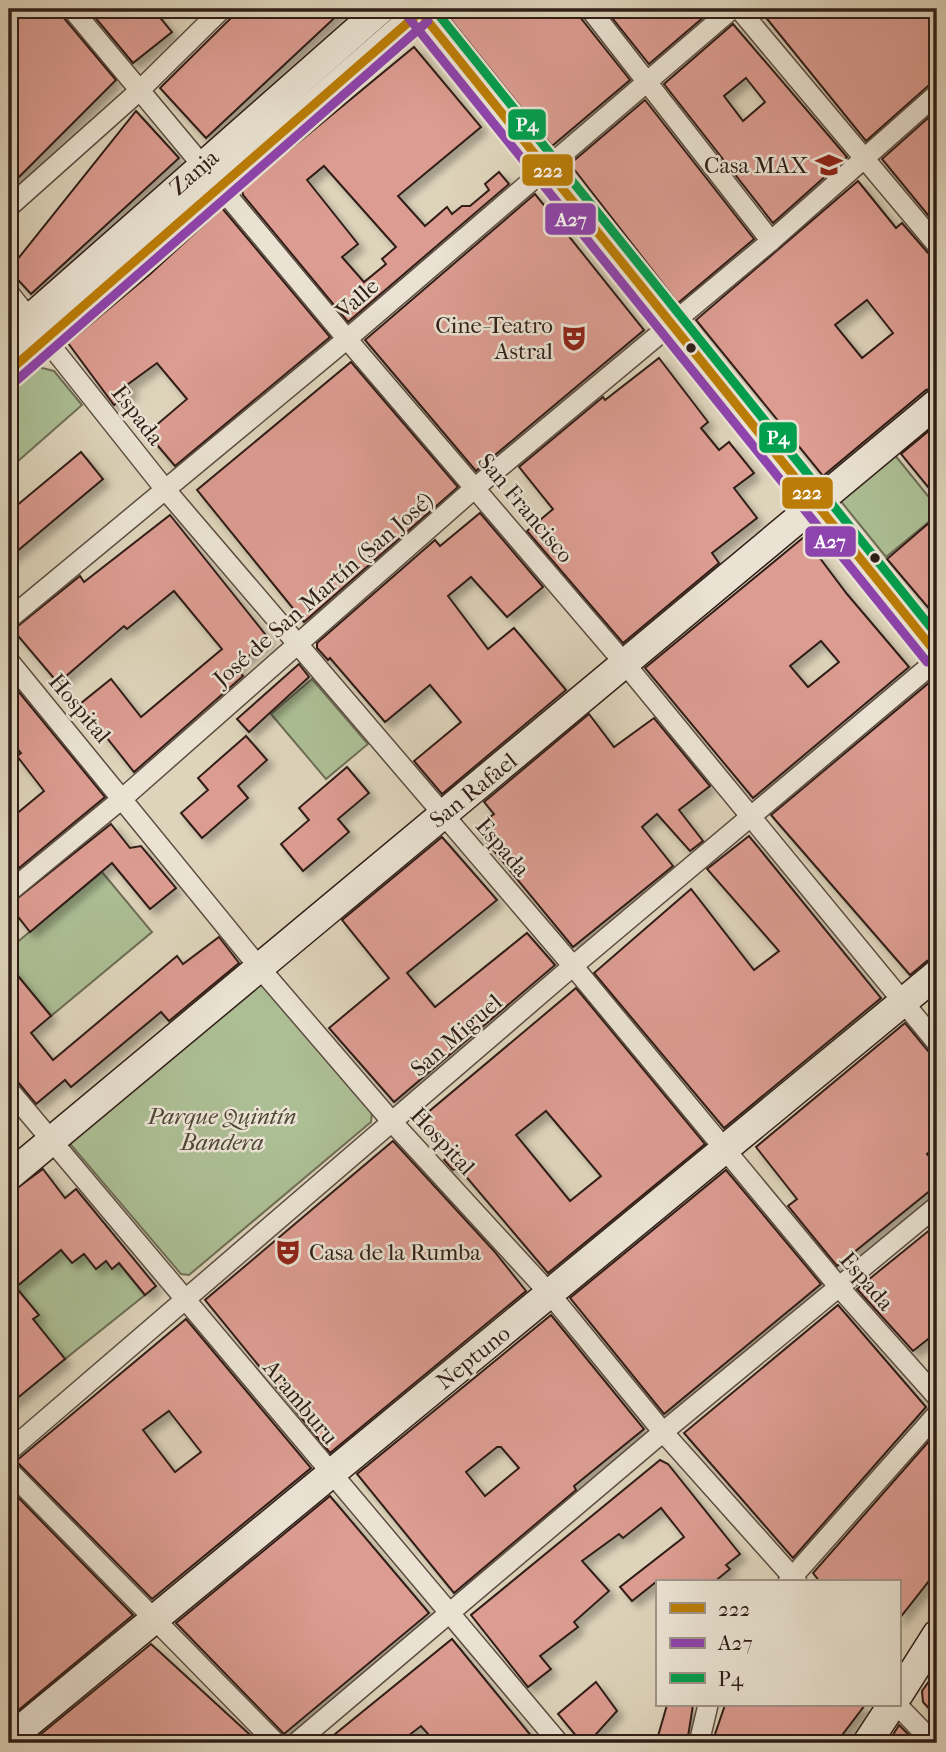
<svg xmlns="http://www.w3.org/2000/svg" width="946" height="1752" font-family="'IM FELL French Canon',serif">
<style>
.green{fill:#acbe94;stroke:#6e6e56;stroke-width:2}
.building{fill:#dc9c91;stroke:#301e18;stroke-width:2;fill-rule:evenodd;filter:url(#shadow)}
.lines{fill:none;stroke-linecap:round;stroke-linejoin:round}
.street-casing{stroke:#5c4c41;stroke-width:22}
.secondary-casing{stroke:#301e18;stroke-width:31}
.primary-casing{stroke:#301e18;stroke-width:34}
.street{stroke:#eae3d3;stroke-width:19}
.secondary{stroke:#eae3d3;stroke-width:28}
.primary{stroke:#dfba7e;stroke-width:32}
.bus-1-casing{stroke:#eae3d3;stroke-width:14}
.bus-2-casing{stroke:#eae3d3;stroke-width:14}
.bus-3-casing{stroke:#eae3d3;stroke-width:14}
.bus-1{stroke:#bb7d07;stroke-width:9}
.bus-2{stroke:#8e44ad;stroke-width:9}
.bus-3{stroke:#029f4e;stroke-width:9}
.bus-dot{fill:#301e18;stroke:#eae3d3;stroke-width:2.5}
.labels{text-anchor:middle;stroke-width:5;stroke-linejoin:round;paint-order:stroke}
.poi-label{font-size:23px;fill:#301e18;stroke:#eae3d3;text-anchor:end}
.street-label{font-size:23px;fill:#301e18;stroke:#eae3d3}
.park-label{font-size:23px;font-style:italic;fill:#4f4637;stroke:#eae3d3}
.line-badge{stroke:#eae3d3;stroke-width:2.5}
.badge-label{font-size:19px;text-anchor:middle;font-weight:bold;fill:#fff}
</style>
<defs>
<filter id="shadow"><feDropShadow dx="6" dy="6" stdDeviation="3.5" flood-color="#0004"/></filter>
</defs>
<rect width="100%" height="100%" fill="#ded4bb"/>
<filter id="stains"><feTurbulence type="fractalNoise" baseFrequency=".00286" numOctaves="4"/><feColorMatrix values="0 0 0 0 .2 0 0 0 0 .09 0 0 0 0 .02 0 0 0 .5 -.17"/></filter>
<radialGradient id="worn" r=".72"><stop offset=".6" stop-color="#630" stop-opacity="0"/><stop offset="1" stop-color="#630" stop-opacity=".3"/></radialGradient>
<g class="green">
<polygon points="38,367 54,371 82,405 9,469 9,384 26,370"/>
<polygon points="894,454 937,507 937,515 886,557 839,499"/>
<polygon points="312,679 368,744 326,779 271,714"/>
<polygon points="102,872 152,932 51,1016 9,965 9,949"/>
<polygon points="255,982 264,984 372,1112 371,1122 189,1275 181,1274 71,1145 72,1136"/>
<polygon points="61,1250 72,1263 84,1254 96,1269 106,1261 112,1268 119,1263 145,1295 65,1359 33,1319 38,1315 16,1287"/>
</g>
<g class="building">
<polygon points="9,9 60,9 63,17 116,80 9,187"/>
<polygon points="88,9 153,9 172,32 133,63"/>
<polygon points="235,9 344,9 206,138 160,88 231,18"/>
<polygon points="454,9 578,9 580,17 630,80 552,146 447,15"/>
<polygon points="605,9 713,9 649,64"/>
<polygon points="759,9 937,9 937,82 929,85 866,141"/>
<path d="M733,24l114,133 -74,66 -109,-139zM746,78l19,24 -22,19 -19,-25z"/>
<path d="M414,47l67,80 -83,69 27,30 22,-19 5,7 10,-8h8l19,-16 -4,-6 14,-12 10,12 -161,138 -105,-127 -1,-6zM324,166l72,81 -14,12 4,5 -22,18 -22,-25 16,-13 -51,-64z"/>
<polygon points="645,100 754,239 678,303 570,164"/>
<polygon points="937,110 937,226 882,159"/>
<polygon points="136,111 179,158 31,294 9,270"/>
<path d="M858,181l38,47 6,-5 26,30 9,4v130l-11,3 -103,86 -127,-156zM867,300l26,33 -31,25 -27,-33z"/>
<polygon points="535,194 644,330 476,471 365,340"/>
<polygon points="222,208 330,337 175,466 147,433 187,399 157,363 127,385 132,391 114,405 68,343 149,275"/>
<polygon points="659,358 708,422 701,428 719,450 729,442 754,473 734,488 757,518 712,553 719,563 623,643 527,531 553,509 519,467 603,397 605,400"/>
<polygon points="351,362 458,487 304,622 197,490"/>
<polygon points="937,424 937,498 901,454"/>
<polygon points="81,452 103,479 9,558 9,512"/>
<polygon points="480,513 543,587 507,617 471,577 448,596 488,649 514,628 566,690 442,794 414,761 461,722 430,685 385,722 330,658 328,660 317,648 317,643 435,540 440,546"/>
<polygon points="170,515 269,639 235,667 243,676 134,772 80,704 111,679 141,717 222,649 174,591 127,629 124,626 58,683 13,630 80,576 84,582"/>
<polygon points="937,516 937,618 887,559"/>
<path d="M804,537l43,57 62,73 -156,131 -108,-130zM821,641l18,21 -31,25 -18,-21z"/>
<polygon points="299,664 309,677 249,732 237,719"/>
<polygon points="9,680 105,797 19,868 9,856 9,820 44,791 17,756 21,753 9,739"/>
<polygon points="930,682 937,690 937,958 927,961 910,975 771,815"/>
<polygon points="589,714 614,747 654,718 710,786 679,810 703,841 690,851 657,814 642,827 673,866 573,947 475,828 494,814 484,802"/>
<polygon points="246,736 267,760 238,786 248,798 202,838 181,813 208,790 198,778"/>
<polygon points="347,767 369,793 338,819 349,832 303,871 281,844 309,820 299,808"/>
<polygon points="111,824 130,848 141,846 176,888 150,909 112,863 30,932 9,905"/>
<polygon points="749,836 881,998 724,1128 594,973 691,889 754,970 779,951 707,869"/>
<polygon points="442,837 497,900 407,973 435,1007 527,933 555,965 394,1102 329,1028 389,978 342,920"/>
<polygon points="219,937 239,963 169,1021 161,1012 71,1087 65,1080 36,1104 18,1082 9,1078 9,965 51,1016 31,1033 53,1060 177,956 183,964"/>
<path d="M576,988l129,156 -157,129 -90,-106 -5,3 -9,-10 5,-4 -29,-37zM546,1111l55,65 -31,25 -54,-66z"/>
<polygon points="905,1023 928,1051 937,1055 937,1146 927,1154 937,1166 937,1185 837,1266 788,1206 797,1199 756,1147"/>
<polygon points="393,1141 494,1251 526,1291 330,1453 205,1300"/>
<polygon points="43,1169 65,1198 76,1189 156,1286 145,1295 119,1263 112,1269 106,1261 96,1269 84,1254 72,1263 61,1250 16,1287 9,1278 9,1194"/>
<polygon points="726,1170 821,1284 664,1414 570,1298"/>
<polygon points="937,1224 937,1332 913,1351 857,1289"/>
<polygon points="9,1279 39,1315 33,1319 65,1359 9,1405"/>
<polygon points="838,1305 926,1407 793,1558 684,1433"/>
<path d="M551,1315l93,114 -70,57 2,4 -122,103 -97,-119zM497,1447h4l18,21 -34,28 -19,-24z"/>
<path d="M186,1319l125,149 -159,131 -136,-138zM169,1411l32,41 -26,20 -32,-42z"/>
<polygon points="937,1432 937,1574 932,1582 929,1581 899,1619 899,1582 820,1582 813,1573"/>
<polygon points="660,1460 668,1464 740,1554 726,1565 730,1569 714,1582 656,1582 632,1601 620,1587 684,1537 661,1508 623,1538 619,1534 582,1561 609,1591 574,1622 578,1627 540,1656 551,1669 528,1687 471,1615"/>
<polygon points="9,1488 133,1615 9,1718"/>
<polygon points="330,1496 429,1613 284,1734 176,1623"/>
<polygon points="452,1639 537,1743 436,1743 421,1726 399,1743 324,1743"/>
<polygon points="151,1644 259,1743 30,1743"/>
<polygon points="937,1670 937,1717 923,1702 922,1691"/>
<polygon points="596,1682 617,1711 588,1743 582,1743 558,1714"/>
<polygon points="667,1705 693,1705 687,1743 656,1743"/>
<polygon points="725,1705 865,1705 836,1743 712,1743"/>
<polygon points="899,1725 917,1743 888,1743"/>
</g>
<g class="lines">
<defs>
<g id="street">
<polyline points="72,9 347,339 626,665 937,1043"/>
<polyline points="590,9 771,241"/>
<polyline points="739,9 937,245"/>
<polyline points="9,207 139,91 222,9"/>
<polyline points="9,293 164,488 573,966 839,1287 937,1397"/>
<polyline points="9,619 347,339 732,9"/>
<polyline points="9,661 258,966 393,1123 550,1294 663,1432 797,1582"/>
<polyline points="9,892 123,798 476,487 771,241 937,94"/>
<polyline points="9,1090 559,1743"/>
<polyline points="9,1451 573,966 937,660"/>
<polyline points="9,1471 276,1743"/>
<polyline points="788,1582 937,1414"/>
<polyline points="897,1705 934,1743"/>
<polyline points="296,1743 663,1432 937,1206"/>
<polyline points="699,1743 708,1705"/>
</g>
<g id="secondary">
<polyline points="9,337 381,9"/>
<polyline points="9,371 424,9"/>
<polyline points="9,1176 937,403"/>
<polyline points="899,1694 937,1634"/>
<polyline points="9,1739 937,974"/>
<polyline points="867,1743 892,1705"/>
</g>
<polyline id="primary" points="418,9 937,654"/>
</defs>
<use href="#street" class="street-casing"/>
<use href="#secondary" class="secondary-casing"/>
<use href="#primary" class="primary-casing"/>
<use href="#street" class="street"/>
<use href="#secondary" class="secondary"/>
<use href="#primary" class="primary"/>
<defs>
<g id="bus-1">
<polyline points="418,9 937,654"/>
<polyline points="9,371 420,12"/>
</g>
<g id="bus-2">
<polyline points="408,17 927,662"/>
<polyline points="17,380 428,21"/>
</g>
<polyline id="bus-3" points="434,9 937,635"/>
</defs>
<use href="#bus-1" class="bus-1-casing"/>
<use href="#bus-2" class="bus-2-casing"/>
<use href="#bus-3" class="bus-3-casing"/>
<use href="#bus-1" class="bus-1"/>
<use href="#bus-2" class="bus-2"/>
<use href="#bus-3" class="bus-3"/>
</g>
<defs>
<symbol id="school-bare" viewBox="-9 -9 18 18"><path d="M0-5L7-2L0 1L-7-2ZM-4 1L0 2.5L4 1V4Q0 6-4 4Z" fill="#8f2418" stroke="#eae3d3" stroke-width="2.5" paint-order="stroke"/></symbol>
<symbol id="theatre-bare" viewBox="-9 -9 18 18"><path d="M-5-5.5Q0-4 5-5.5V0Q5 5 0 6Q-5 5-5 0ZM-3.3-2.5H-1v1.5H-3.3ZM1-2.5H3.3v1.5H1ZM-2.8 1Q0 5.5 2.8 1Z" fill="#8f2418" stroke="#eae3d3" stroke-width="2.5" paint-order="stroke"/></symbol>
</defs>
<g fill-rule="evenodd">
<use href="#school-bare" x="810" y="146" width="38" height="38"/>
<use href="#theatre-bare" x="555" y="319" width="38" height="38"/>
<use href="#theatre-bare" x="269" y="1233" width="38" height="38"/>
</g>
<g class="bus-dot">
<circle cx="691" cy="348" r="6"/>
<circle cx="875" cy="558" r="6"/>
</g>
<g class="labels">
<g class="poi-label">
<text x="808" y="173">Casa MAX</text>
<text x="553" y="333">Cine-Teatro<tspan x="553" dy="26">Astral</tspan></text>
<text x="309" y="1260" text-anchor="start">Casa de la Rumba</text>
</g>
<g class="street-label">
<text transform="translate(194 172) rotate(-41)" y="8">Zanja</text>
<text transform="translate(357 298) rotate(-41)" y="8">Valle</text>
<text transform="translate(138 415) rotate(52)" y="8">Espada</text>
<text transform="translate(526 508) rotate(50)" y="8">San Francisco</text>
<text transform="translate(323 589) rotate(-41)" y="8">José de San Martín (San José)</text>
<text transform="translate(80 708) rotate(50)" y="8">Hospital</text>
<text transform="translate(473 790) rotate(-39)" y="8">San Rafael</text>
<text transform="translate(503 847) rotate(49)" y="8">Espada</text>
<text transform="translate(456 1035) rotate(-41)" y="8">San Miguel</text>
<text transform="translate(443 1141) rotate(47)" y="8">Hospital</text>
<text transform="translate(867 1281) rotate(49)" y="8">Espada</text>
<text transform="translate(473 1357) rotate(-39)" y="8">Neptuno</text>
<text transform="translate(301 1402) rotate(50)" y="8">Aramburu</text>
</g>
<g class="park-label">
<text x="222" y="1124">Parque Quintín<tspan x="222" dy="26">Bandera</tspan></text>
</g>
</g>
<g class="line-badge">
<rect x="507" y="108" width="40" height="33" rx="7" fill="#029f4e"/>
<rect x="521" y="153" width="53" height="34" rx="7" fill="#bb7d07"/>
<rect x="544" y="202" width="53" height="34" rx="7" fill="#8e44ad"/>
<rect x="758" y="421" width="40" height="33" rx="7" fill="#029f4e"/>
<rect x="781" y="476" width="53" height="34" rx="7" fill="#bb7d07"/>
<rect x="804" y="525" width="53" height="33" rx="7" fill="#8e44ad"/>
</g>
<g class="badge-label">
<text x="527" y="131">P4</text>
<text x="548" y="177">222</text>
<text x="571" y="226">A27</text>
<text x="778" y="444">P4</text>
<text x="807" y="499">222</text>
<text x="830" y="548">A27</text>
</g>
<rect width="946" height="1752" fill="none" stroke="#ded4bb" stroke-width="35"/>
<rect x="10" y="10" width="925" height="1731" fill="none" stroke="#301e18" stroke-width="3.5"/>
<rect x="18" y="18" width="911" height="1717" fill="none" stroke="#301e18" stroke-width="2"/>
<rect x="656" y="1580" width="245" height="126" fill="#eae3d3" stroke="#a09488" stroke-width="2"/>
<rect x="670" y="1603" width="35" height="10" fill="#bb7d07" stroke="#a09488" stroke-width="2"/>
<text x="718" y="1616" font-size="21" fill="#301e18">222</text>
<rect x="670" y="1638" width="35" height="10" fill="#8e44ad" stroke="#a09488" stroke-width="2"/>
<text x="718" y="1650" font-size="21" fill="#301e18">A27</text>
<rect x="670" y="1673" width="35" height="10" fill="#029f4e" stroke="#a09488" stroke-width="2"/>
<text x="718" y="1686" font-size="21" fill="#301e18">P4</text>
<rect width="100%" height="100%" filter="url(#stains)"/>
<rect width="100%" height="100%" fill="url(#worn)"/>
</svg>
